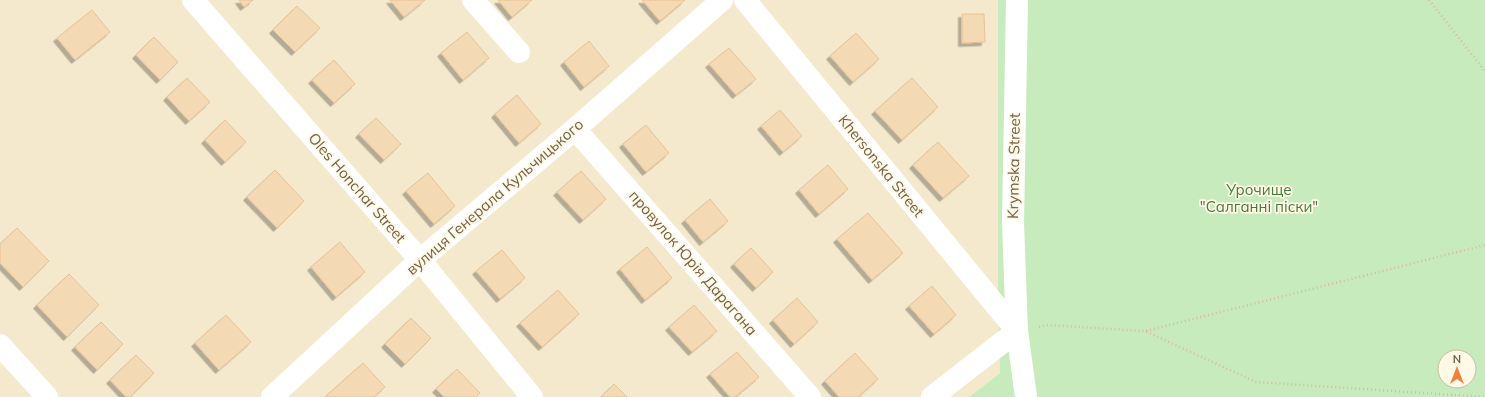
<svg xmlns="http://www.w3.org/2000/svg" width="1485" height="397" font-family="Mulish,sans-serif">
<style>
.residential{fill:#f5e9cd}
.green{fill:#c8ebbd;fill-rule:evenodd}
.building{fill:#f4d9b5;stroke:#e7c294;filter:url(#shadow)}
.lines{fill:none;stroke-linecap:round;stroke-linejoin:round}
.path{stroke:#d8bc98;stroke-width:2.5;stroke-dasharray:1 3;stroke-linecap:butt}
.street{stroke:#fff;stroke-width:22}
.secondary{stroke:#fff;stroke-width:22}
.labels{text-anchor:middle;stroke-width:3.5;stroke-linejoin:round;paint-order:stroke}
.street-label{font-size:15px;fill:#745e45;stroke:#fff9e6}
.park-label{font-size:15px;fill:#457b3d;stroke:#fff9e6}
</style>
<defs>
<filter id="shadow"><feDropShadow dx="-3.5" dy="3.5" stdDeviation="0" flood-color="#0004"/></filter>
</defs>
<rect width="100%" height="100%" fill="#fdf7de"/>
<polygon class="residential" points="0,0 998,0 998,298 1000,373 969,397 0,397"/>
<path class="green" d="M998,0h487v397h-516l31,-24 -2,-75zM1445,357h24v24h-24z"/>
<g class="building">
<polygon points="239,0 253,0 244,7"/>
<polygon points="390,0 425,0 404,17"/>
<polygon points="498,0 532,0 512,17"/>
<polygon points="642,0 685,0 660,21"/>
<polygon points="297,6 320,28 295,52 273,30"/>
<polygon points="92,10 110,32 75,60 57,38"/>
<polygon points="962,14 984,14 985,42 962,43"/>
<polygon points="467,32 489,58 463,80 441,53"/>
<polygon points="856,33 879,59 853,82 830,56"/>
<polygon points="154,37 178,62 160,80 136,55"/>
<polygon points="589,41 609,66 584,87 564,62"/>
<polygon points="729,48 756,79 736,95 709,64"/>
<polygon points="334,60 355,84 334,103 312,80"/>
<polygon points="187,78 210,102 189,121 167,97"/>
<polygon points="912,78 938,107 902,140 875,111"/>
<polygon points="517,95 541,124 519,143 495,114"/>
<polygon points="780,110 802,136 783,152 761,126"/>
<polygon points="376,118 401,144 384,160 359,134"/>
<polygon points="225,120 246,142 225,162 205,140"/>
<polygon points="646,125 669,153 646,172 623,144"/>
<polygon points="938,142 969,176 943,198 913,165"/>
<polygon points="828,165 848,189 819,214 799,190"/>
<polygon points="275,170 304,201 277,228 247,197"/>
<polygon points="581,171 606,199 583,220 557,192"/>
<polygon points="428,173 455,206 434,224 406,191"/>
<polygon points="710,199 728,221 703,242 685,220"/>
<polygon points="868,213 903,253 872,280 837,239"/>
<polygon points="17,228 49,261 23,287 0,263 0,244"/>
<polygon points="340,242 365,272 336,297 311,267"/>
<polygon points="647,247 672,278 645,300 620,269"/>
<polygon points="751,248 773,272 756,288 734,264"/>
<polygon points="502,250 525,278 500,299 476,271"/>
<polygon points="69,274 99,305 67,337 37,305"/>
<polygon points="932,286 956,315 934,334 909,306"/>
<polygon points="558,290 579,314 542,347 520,323"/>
<polygon points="797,298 818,322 794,344 773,320"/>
<polygon points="694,305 717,331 692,352 669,327"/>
<polygon points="226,315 251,342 219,370 195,343"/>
<polygon points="411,318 431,338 405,364 385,344"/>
<polygon points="101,322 123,344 97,370 75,347"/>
<polygon points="737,352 759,377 735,397 730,397 710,374"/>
<polygon points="855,353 878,379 858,397 839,397 825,381"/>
<polygon points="136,355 154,373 130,397 126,397 110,380"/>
<polygon points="363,363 385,387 374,397 325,397"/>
<polygon points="457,369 480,393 476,397 444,397 436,389"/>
<polygon points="614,384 627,397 601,397"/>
</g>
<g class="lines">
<g class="path">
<polyline points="1429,0 1485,71"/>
<polyline points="1039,327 1046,325 1145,331 1256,382 1485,397"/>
<polyline points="1146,331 1485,245"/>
</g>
<g class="street">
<polyline points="193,0 420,260 532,397"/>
<polyline points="473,0 519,52"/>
<polyline points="745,0 1017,331 932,397"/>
<polyline points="575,129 810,397"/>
<polyline points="0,345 47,397"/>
<polyline points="272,397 420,260 575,129 722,0"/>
</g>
<polyline class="secondary" points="1017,0 1013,223 1017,331 1026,397"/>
</g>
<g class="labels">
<g class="street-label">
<text transform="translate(881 166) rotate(51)" y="5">Khersonska Street</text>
<text transform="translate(1014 166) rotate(-89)" y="5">Krymska Street</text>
<text transform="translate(357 188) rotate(49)" y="5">Oles Honchar Street</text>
<text transform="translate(495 197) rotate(-41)" y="5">вулиця Генерала Кульчицького</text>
<text transform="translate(693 263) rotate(49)" y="5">провулок Юрія Дарагана</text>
</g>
<g class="park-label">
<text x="1259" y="195">Урочище<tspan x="1259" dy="17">"Салганні піски"</tspan></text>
</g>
</g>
<g transform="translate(1457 369)"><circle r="19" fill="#fff9e6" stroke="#c7bba6"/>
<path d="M0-3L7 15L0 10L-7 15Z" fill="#ef823c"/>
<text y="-6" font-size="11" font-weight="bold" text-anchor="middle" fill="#745e45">N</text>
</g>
</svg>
